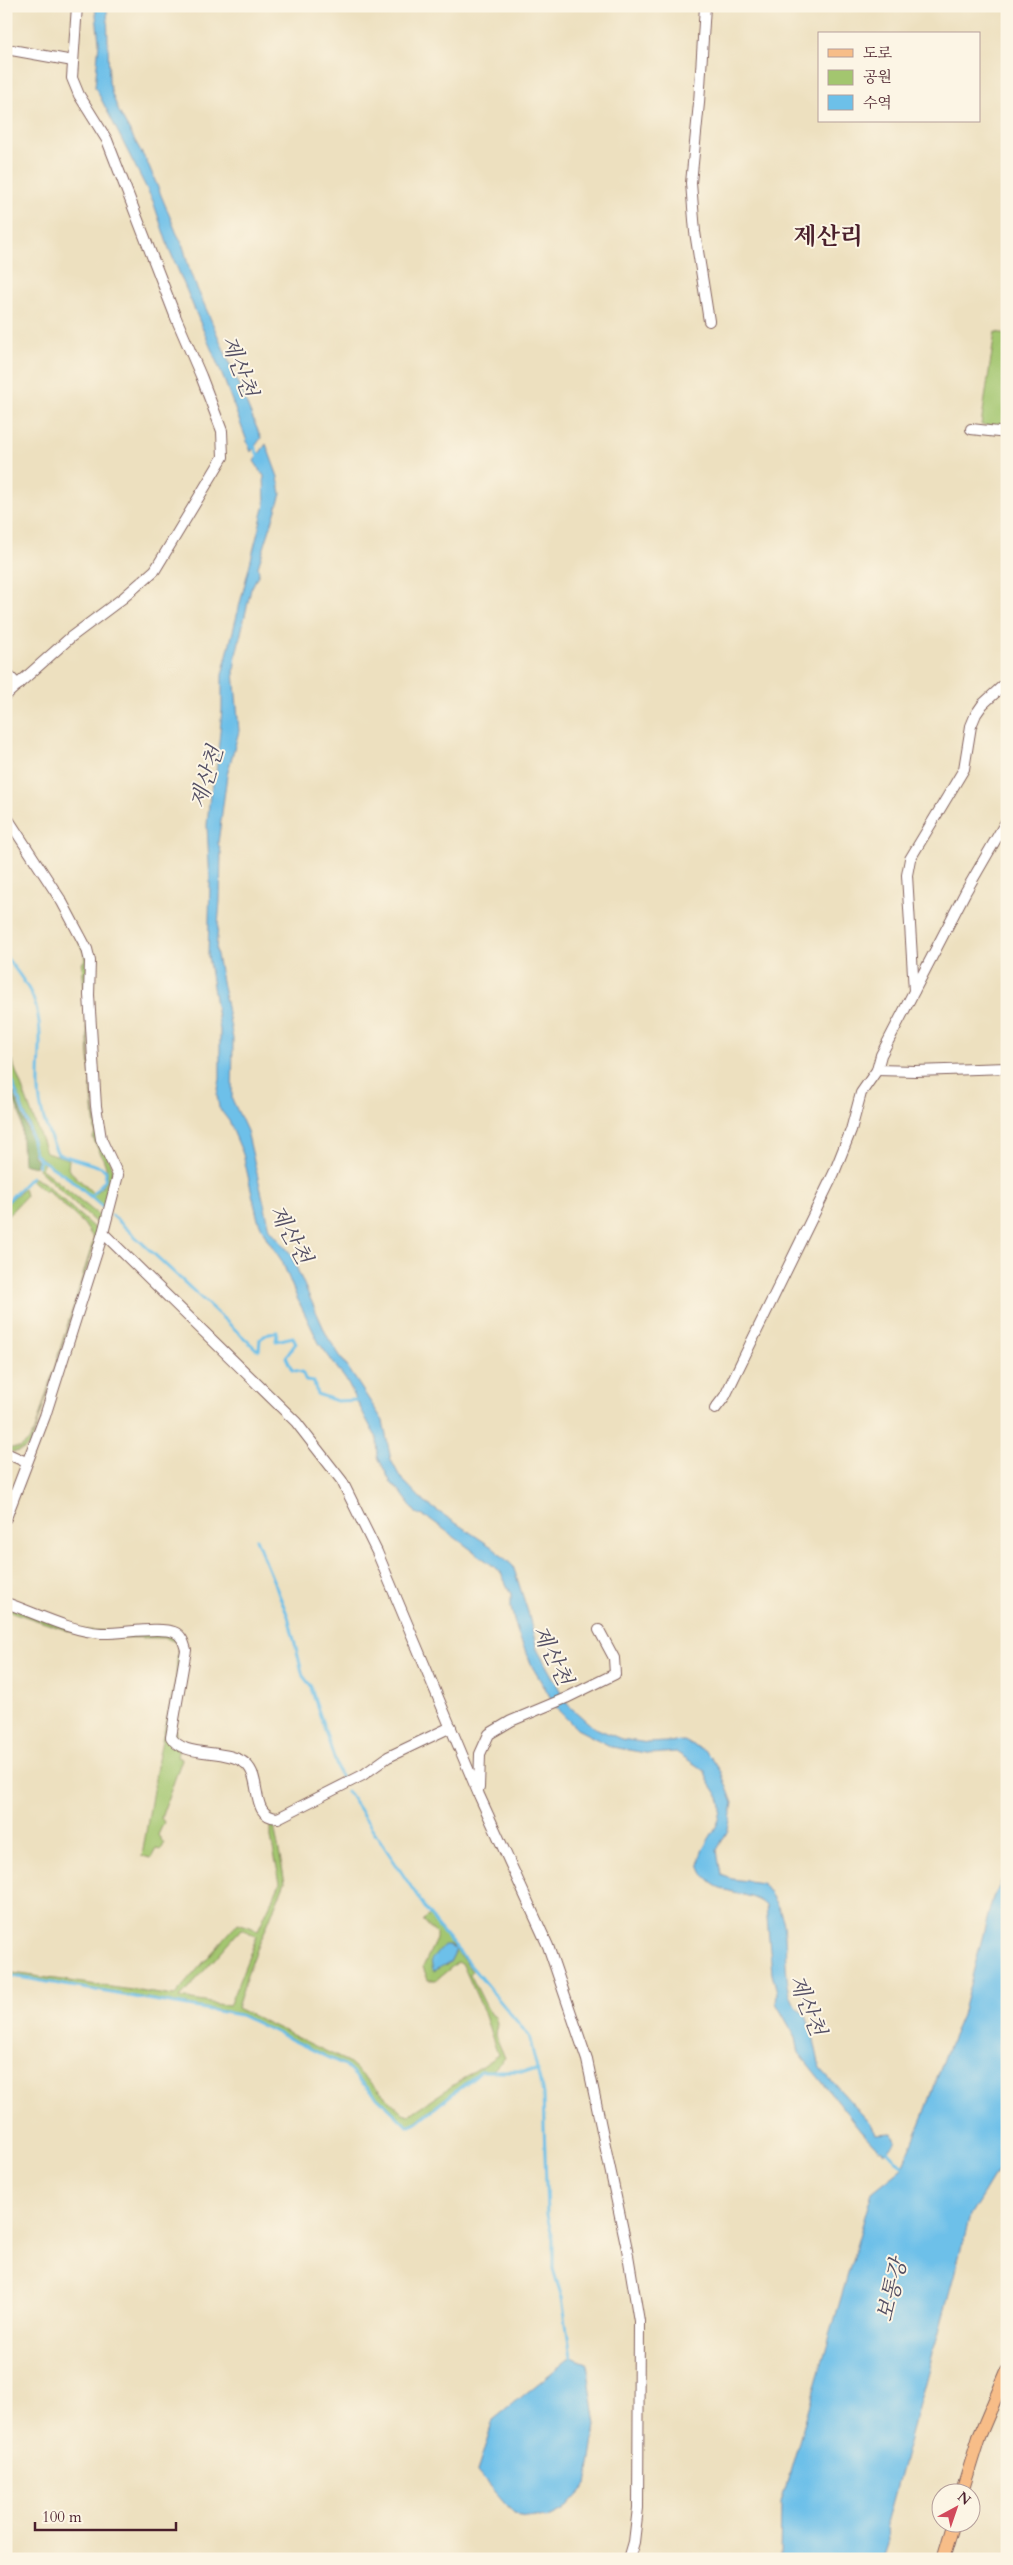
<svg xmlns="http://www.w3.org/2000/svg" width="1013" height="2565" font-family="Cardo,'Noto Serif KR',serif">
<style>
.green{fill:#a3c66f;stroke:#76724d;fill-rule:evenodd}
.forest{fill:#82ab62;stroke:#666546}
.water{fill:#6dc0e9;stroke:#5c708a}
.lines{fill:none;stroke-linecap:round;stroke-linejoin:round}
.stream{stroke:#6dc0e9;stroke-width:3}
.minor-casing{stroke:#83635f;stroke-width:12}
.major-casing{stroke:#83635f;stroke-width:14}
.minor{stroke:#fff;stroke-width:10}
.major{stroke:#f7bd88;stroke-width:12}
.labels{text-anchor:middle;stroke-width:4;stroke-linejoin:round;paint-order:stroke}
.water-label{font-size:22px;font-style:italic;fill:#544f64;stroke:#fcf5e5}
.quarter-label{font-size:24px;font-weight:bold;fill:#4a1f2b;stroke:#fcf5e5}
</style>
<rect width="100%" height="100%" fill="#fcf5e5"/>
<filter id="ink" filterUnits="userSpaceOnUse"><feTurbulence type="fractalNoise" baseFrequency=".02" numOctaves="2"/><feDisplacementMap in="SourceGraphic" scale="10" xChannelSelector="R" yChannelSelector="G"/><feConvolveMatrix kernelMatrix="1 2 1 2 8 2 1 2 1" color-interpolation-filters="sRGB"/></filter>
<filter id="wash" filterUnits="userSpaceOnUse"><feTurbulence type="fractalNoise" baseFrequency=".0096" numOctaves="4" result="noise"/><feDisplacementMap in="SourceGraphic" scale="20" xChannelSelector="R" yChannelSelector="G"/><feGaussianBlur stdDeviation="1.12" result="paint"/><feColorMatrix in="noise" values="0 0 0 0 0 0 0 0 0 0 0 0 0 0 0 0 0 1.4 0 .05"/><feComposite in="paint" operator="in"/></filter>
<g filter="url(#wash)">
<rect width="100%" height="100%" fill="#ede0bf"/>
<g class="green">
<polygon points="995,332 1007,334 1007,428 981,425"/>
<path d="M6,820l10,12 60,98 13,31 -2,28 4,97 7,50 13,27 3,16 -8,32 -14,-14c4,-5 11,-9 14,-16 5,-13 -8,-31 -13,-43l2,-6 -13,-168 4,-7 -12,-26z"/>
<polygon points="6,1045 46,1152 69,1159 68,1169 93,1193 91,1196 36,1154 30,1126 6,1063"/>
<polygon points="40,1160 44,1163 41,1168 43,1170 102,1218 97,1224 38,1169"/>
<path d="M32,1177l12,6 51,46 2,7 -66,208c-9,7 -14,10 -25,6v-2h14l8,-6 7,-11 59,-192 -10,-15 -37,-34 -2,2 -15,-13z"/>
<polygon points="24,1188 26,1196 6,1217 6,1204"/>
<polygon points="6,1606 78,1630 169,1633 183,1645 173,1719 179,1748 177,1757 182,1759 161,1818 164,1822 158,1835 164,1844 161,1850 156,1849 151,1858 142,1856 159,1754 176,1677 178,1646 176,1642 166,1638 87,1637 6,1610"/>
<path d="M271,1821l4,1v9l10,51 -36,87 -12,39 111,54 55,51 6,2 89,-60 -15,-45 -20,-45 -5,-3 -22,18h-8l-5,-13 13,-28v-5l-13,-14 7,-5 24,33 -6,-3 -3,21 5,-4 6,-12 16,21 -2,3 19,38 6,5 2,6 -2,12 10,23 -13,13 -11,-1 -70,55h-4l-63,-61 -104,-50 -234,-40v-2l168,24 64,-73 20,7 22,-47 -9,-45zM241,1929l16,7 -28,70 -49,-8z"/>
</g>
<polygon class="forest" points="14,1093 34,1147 33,1156 38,1160 35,1167 23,1164 21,1118 12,1094"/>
<g class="water">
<path d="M95,6h12l2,76 3,12 7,18 30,54 28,68c9,13 9,29 15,43 24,53 46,107 69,161l-10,14 -26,-70 -57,-136 -15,-45 -58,-114 4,-45z"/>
<path d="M266,444l12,33 3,17 -23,73 1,6 -8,16 -15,66 -2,17 5,59 -12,44 -9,68 3,9 -1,49 -4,49 17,89 -1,60 15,32 23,98 20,24 37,83 56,85 8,39 9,17 24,25 68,45 21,19 15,46 9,37 31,56 25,22 28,12 27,4 36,-2 20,9 7,7 10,15 12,31 -5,27 -11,20 4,25 11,4 30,4c9,11 17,23 21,37 6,21 -4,84 22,93l8,22 7,33 50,55 6,11 16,-1 4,8 -11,12 -7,-4 -16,-17 -63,-79 -3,-15 -20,-35 1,-11 -5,-19 -6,-67c-9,-12 -39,-12 -53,-22 -34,-26 7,-46 8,-75 1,-16 -14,-23 -16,-38l-29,-19 -25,2 -39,-7 -35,-18 -19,-19 -25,-42 -15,-34 -7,-26v-14l-11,-23 -70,-52 -14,-6 -16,-22 -9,-8 -13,-26 -1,-19 -5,-8 -26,-50 -27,-37 -22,-45 -15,-37 -15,-22 -9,-19 -15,-66 -14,-33 -10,-13 -2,-13 3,-16v-49l-12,-74 2,-73 -3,-58 3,-31 6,-20 6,-64v-35l43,-171 -1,-28 -10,-15z"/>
<polygon points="1007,1869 1007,2155 970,2216 887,2523 888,2544 883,2559 780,2559 781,2503 872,2192 902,2168 924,2115 948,2048 962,2015 991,1904"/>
<polygon points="444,1945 448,1945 456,1950 450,1962 433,1971 431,1960"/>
<polygon points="571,2357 587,2363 596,2425 587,2485 563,2511 547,2519 514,2514 477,2472 493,2420"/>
</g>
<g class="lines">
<g class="stream">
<polyline points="253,444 259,457"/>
<path d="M6,957c10,13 21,26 27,41 12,31 5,60 6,91 0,23 9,45 19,65l43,13 5,4 -1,9 -14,17"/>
<polyline points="6,1065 29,1127 35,1154 40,1159"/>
<polyline points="38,1166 40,1159 70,1179 105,1209"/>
<polyline points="6,1203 31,1177"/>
<polyline points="112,1215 255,1348 259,1350 260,1339 269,1333 277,1332 276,1341 293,1337 296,1343 286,1357 292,1370 302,1372 306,1381 314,1382 317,1394 337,1401 360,1400"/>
<polyline points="256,1539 288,1616 303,1676 310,1685 342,1782"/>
<polyline points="347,1791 436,1924 529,2036 543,2094 547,2214 553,2240 553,2269 562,2298 571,2357"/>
<polyline points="6,1975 240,2015 344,2065 407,2126 417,2122 481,2071 538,2071"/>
<polyline points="885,2148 905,2169"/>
</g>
</g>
</g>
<g filter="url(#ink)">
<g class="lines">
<defs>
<g id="minor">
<polyline points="705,6 699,103 691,183 695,232 709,321"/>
<polyline points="6,49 73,61"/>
<polyline points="971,429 1007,433"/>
<polyline points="6,673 18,685"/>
<polyline points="6,695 71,637 123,598 155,570 223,457 222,431 201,376 176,318 107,140 79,95 72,78 77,6"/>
<polyline points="6,816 62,902 87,949 90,961 89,995 96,1106 101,1139 118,1175 103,1233 45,1416 6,1518"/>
<polyline points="914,991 907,875 910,859 964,769 971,726 976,714 983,704 1007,682"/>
<polyline points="877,1070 915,1071 1007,1068"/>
<polyline points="103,1233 296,1422 342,1481 377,1552 479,1795 548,1946 587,2060 627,2249 639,2321 638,2508 634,2542 629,2559"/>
<polyline points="715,1409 725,1396 834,1173 851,1130 861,1093 877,1070 881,1055 966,891 1007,820"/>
<polyline points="6,1453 26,1462"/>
<path d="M6,1603c30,10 63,28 95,30 19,1 57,-7 73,-1 8,3 10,11 12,18l-15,87c12,22 55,10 75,27 17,15 3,53 32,54l85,-43 25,-18 63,-30"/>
<polyline points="479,1788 480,1754 489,1734 511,1721 566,1698 615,1674 614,1658 599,1630"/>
</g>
<g id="major">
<polyline points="962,2492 979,2437 1007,2371"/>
<polyline points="943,2559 954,2522"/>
</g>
</defs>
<use href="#minor" class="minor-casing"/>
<use href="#major" class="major-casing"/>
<use href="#minor" class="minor"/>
<use href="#major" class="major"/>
</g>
</g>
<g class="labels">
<g class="water-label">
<text transform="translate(240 366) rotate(69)" y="8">제산천</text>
<text transform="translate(206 777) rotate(-73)" y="8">제산천</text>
<text transform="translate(291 1234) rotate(61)" y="8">제산천</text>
<text transform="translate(553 1655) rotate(64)" y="8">제산천</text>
<text transform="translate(808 2005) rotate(68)" y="8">제산천</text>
<text transform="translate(891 2290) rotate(-76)" y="8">보통강</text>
</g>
<g class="quarter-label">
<text x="828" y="244">제산리</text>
</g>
</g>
<rect width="1013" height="2565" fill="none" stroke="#fcf5e5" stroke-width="25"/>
<rect x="818" y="32" width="162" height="90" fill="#fcf5e5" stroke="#b59f9b"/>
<rect x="828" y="49" width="25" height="8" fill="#f7bd88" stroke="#b59f9b"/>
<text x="863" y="58" font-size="15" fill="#4a1f2b">도로</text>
<rect x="828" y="70" width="25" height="15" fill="#a3c66f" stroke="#b59f9b"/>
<text x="863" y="82" font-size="15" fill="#4a1f2b">공원</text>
<rect x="828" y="95" width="25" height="15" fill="#6dc0e9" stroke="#b59f9b"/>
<text x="863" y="108" font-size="15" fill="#4a1f2b">수역</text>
<g transform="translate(956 2508) rotate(40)"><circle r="24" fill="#fcf5e5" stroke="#b59f9b"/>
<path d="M0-4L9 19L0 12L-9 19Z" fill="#d1495b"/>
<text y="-8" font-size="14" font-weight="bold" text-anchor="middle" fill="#4a1f2b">N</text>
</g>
<path d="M35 2522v8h141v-8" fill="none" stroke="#4a1f2b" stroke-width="2.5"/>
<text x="42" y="2522" font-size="15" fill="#4a1f2b" stroke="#fcf5e5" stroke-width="4" paint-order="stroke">100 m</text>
</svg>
